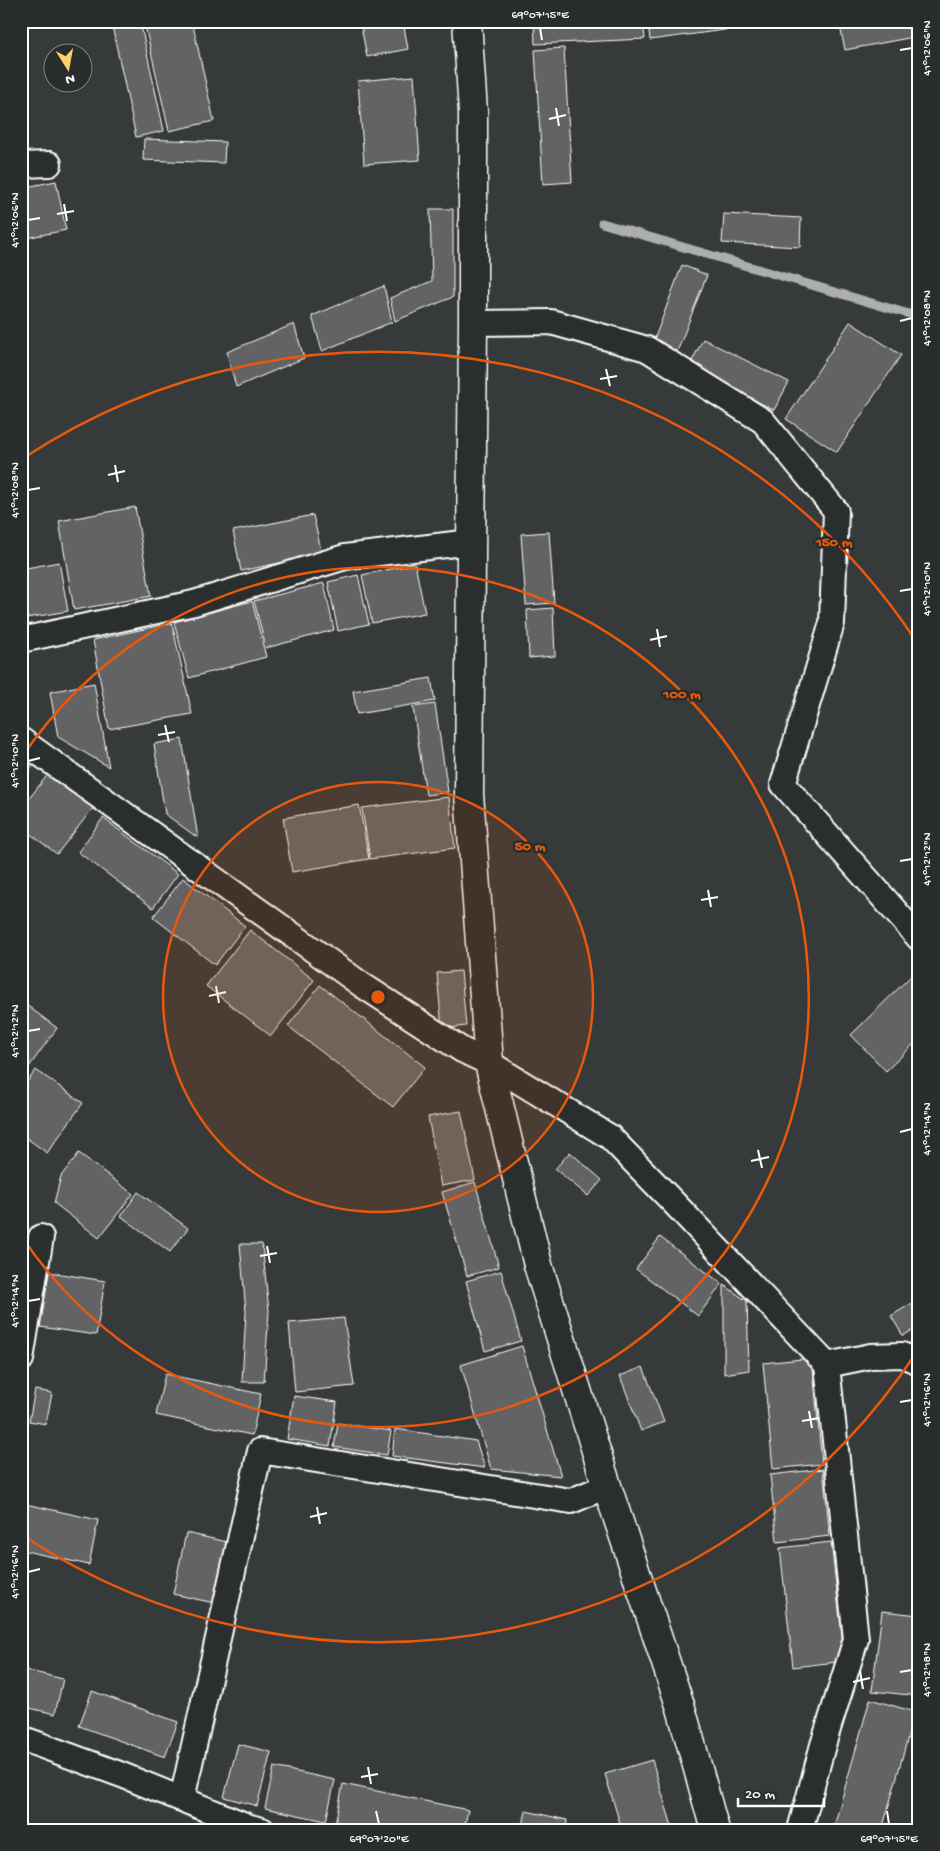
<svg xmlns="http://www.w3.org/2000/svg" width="940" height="1851" font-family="'Gochi Hand',sans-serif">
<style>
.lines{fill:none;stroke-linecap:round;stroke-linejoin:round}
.stream{stroke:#adaeaf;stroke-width:9}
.building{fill:#636465;stroke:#fff}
.street-casing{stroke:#fff;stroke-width:28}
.secondary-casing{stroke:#fff;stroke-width:31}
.street{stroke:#2a2d2e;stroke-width:24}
.secondary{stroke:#2a2d2e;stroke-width:28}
.ticks{fill:none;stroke:#fff;stroke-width:2}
.ring{fill:none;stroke:#e8590c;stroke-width:2.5}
.centre{fill:#e8590c;stroke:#2a2d2e;stroke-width:2.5}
.ring-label{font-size:15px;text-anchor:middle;font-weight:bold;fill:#e8590c;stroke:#2a2d2e;stroke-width:5;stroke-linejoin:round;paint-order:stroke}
.neatline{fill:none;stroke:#fff;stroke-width:2}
.ticks-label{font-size:12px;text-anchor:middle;fill:#fff}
</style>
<rect width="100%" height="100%" fill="#373a3b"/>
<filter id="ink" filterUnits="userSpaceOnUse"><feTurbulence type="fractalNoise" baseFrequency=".02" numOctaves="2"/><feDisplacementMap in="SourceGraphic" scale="10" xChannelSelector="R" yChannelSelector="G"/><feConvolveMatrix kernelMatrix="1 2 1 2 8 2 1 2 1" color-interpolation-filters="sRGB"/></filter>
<g filter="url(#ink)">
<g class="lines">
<polyline class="stream" points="602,223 919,317"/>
</g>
<g class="building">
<polygon points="111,21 140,21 164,131 136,137"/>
<polygon points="144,21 192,21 214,121 169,131"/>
<polygon points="360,21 403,21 408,49 367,57"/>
<polygon points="534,21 643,21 645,39 535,44"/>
<polygon points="648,21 753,21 754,26 650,40"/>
<polygon points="839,21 919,21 919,36 845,50"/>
<polygon points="564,48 572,182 543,184 535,50"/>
<polygon points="414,76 420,160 364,164 358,81"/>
<polygon points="144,139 225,142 224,163 143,160"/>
<polygon points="56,181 66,230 21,239 21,188"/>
<polygon points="430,209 453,209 453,297 395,321 390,298 432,281"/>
<polygon points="724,214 801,218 800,247 722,243"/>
<polygon points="682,265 707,275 677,352 653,343"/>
<polygon points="384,286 392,322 322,351 312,316"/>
<polygon points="850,322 901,355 837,452 786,419"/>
<polygon points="294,324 304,358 236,387 227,352"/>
<polygon points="703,339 789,382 774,410 689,367"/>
<polygon points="135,507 151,596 74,610 59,521"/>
<polygon points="313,515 322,554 241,571 233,531"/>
<polygon points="549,532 554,603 526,605 521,534"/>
<polygon points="59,562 68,611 21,619 21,569"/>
<polygon points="415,564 425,613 372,623 362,575"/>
<polygon points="358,575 369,624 338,631 328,582"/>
<polygon points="324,583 334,630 266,648 254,601"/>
<polygon points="252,601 266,657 189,678 174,622"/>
<polygon points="553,608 555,656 529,658 527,610"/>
<polygon points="172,623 192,714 109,729 93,640"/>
<polygon points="431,678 435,701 357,714 353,691"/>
<polygon points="94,683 109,767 58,737 50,692"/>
<polygon points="435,704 448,792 426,795 413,707"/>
<polygon points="182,739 198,838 165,814 154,744"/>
<polygon points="21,755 34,765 21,782"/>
<polygon points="49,773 93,808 57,854 21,827 21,809"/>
<polygon points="449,797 455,848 370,859 362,808"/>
<polygon points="359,805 369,859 292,872 283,818"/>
<polygon points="103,818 178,874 153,908 78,852"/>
<polygon points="183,878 245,926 215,965 153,917"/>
<polygon points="250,930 314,980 271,1036 206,986"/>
<polygon points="917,970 919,1039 886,1071 851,1035"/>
<polygon points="461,971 466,1026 442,1029 437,973"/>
<polygon points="320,985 425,1067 393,1107 288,1026"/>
<polygon points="21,1001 57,1028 21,1078"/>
<polygon points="36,1070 83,1103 47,1153 21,1134 21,1090"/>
<polygon points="461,1111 475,1180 441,1186 428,1117"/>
<polygon points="570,1152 602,1180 588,1196 555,1169"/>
<polygon points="79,1153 133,1194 99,1238 54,1203 61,1176"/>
<polygon points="475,1182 499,1267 467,1276 442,1192"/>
<polygon points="138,1192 188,1228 170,1252 121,1216"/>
<polygon points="660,1237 722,1284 698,1316 636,1269"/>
<polygon points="240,1244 262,1244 269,1311 264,1382 242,1382 246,1312"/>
<polygon points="501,1271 521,1341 485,1351 466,1281"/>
<polygon points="49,1272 105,1281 96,1335 40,1327"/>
<polygon points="724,1285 747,1301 749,1370 724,1374"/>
<polygon points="919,1299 919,1326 903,1336 891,1316"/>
<polygon points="344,1318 354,1386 295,1392 289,1323"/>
<polygon points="522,1346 561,1476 491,1469 461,1365"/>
<polygon points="812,1358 822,1464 773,1469 763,1363"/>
<polygon points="643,1367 664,1422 641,1431 620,1376"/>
<polygon points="165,1374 261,1394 252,1435 156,1415"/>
<polygon points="35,1390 52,1393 46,1424 29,1421"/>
<polygon points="294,1396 337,1402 330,1446 287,1439"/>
<polygon points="338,1423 391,1431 387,1455 334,1447"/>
<polygon points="395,1429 476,1441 485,1468 392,1456"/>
<polygon points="823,1469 830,1536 777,1542 770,1475"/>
<polygon points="21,1503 98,1520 89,1565 21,1550"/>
<polygon points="186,1533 227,1542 214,1603 173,1594"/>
<polygon points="831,1542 845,1661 793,1667 780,1548"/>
<polygon points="882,1611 919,1615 919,1696 872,1691"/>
<polygon points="21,1669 63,1679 55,1714 21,1706"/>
<polygon points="92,1691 178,1722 165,1757 79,1726"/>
<polygon points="870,1699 915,1712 882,1830 833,1830"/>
<polygon points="238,1744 271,1752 257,1806 224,1797"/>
<polygon points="652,1760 673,1830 622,1830 605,1774"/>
<polygon points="274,1767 335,1780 326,1821 265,1808"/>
<polygon points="343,1784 468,1810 464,1830 363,1830 335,1824"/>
<polygon points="526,1811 567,1820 566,1830 522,1830"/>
</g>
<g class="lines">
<defs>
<g id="street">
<polyline points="21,165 49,164"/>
<polyline points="473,323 551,322 647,349 763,421 836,511 832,623 783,784 919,938"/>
<polyline points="21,640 194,603 345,557 471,542"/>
<polyline points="21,740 362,985 462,1050 489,1063 610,1137 675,1204 827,1365 871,1356 902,1355 919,1362"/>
<polyline points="21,1359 41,1237"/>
<polyline points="21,1738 122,1775 250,1827 262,1830"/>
<polyline points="182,1799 260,1451 571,1501 607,1486"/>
<polyline points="800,1830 823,1745 856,1639 827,1365"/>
</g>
<polyline id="secondary" points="467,21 473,112 473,323 469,794 489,1063 538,1265 607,1486 681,1708 715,1830"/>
</defs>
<use href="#street" class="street-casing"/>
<use href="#secondary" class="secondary-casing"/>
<use href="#street" class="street"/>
<use href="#secondary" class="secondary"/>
</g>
</g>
<path class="ticks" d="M540,28l2,12M900,50l12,-2M556,108l3,18M549,119l17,-4M64,204l3,17M57,214l17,-3M28,220l12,-2M900,321l12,-3M606,369l4,17M600,379l17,-3M115,465l3,17M108,475l17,-4M28,490l12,-2M900,591l12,-2M657,629l3,18M650,640l17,-4M165,725l4,17M158,735l17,-3M28,761l12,-3M900,861l12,-2M708,890l3,17M701,900l17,-3M216,986l3,17M209,996l17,-4M28,1031l12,-2M900,1132l12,-3M758,1150l4,18M751,1161l18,-4M267,1246l3,17M260,1256l17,-3M28,1301l12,-2M900,1402l12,-2M809,1411l3,17M802,1421l17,-3M317,1507l3,17M310,1517l17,-4M28,1572l12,-3M860,1671l3,18M900,1672l12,-2M853,1682l17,-4M368,1767l3,17M361,1777l17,-3M376,1811l3,13M887,1811l2,13"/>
<circle cx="378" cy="997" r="215" fill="#e8590c" fill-opacity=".12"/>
<g class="ring">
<circle cx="378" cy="997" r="215"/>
<path d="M22 757A430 430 0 1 1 22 1237"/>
<path d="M916 1353A645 645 0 0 1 22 1535M22 459A645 645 0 0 1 916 641"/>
</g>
<circle cx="378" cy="997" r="8" class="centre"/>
<g class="ring-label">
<text x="834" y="546">150 m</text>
<text x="682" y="698">100 m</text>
<text x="530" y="850">50 m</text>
</g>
<rect width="940" height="1851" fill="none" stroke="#2a2d2e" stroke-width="55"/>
<g transform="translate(68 68) rotate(169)"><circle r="24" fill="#2a2d2e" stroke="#7f8182"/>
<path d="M0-4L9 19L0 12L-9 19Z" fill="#ffd166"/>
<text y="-8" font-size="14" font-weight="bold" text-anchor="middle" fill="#ffffff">N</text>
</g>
<path d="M738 1798v8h86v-8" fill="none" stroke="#ffffff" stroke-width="2.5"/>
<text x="745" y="1798" font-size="15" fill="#ffffff" stroke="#2a2d2e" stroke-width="4" paint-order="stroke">20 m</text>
<rect x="28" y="28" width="884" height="1796" class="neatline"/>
<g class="ticks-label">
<text x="540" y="18">69°07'15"E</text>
<text transform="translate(926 48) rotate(-90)" y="4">41°12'06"N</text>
<text transform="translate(14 220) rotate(-90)" y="4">41°12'06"N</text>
<text transform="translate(926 318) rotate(-90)" y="4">41°12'08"N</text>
<text transform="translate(14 490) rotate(-90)" y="4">41°12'08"N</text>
<text transform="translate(926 589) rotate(-90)" y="4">41°12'10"N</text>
<text transform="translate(14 761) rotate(-90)" y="4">41°12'10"N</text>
<text transform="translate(926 859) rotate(-90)" y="4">41°12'12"N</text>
<text transform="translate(14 1031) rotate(-90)" y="4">41°12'12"N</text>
<text transform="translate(926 1129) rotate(-90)" y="4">41°12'14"N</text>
<text transform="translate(14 1301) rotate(-90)" y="4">41°12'14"N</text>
<text transform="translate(926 1400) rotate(-90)" y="4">41°12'16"N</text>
<text transform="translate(14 1572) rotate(-90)" y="4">41°12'16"N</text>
<text transform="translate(926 1670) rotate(-90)" y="4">41°12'18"N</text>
<text x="379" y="1842">69°07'20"E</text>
<text x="889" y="1842">69°07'15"E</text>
</g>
</svg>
